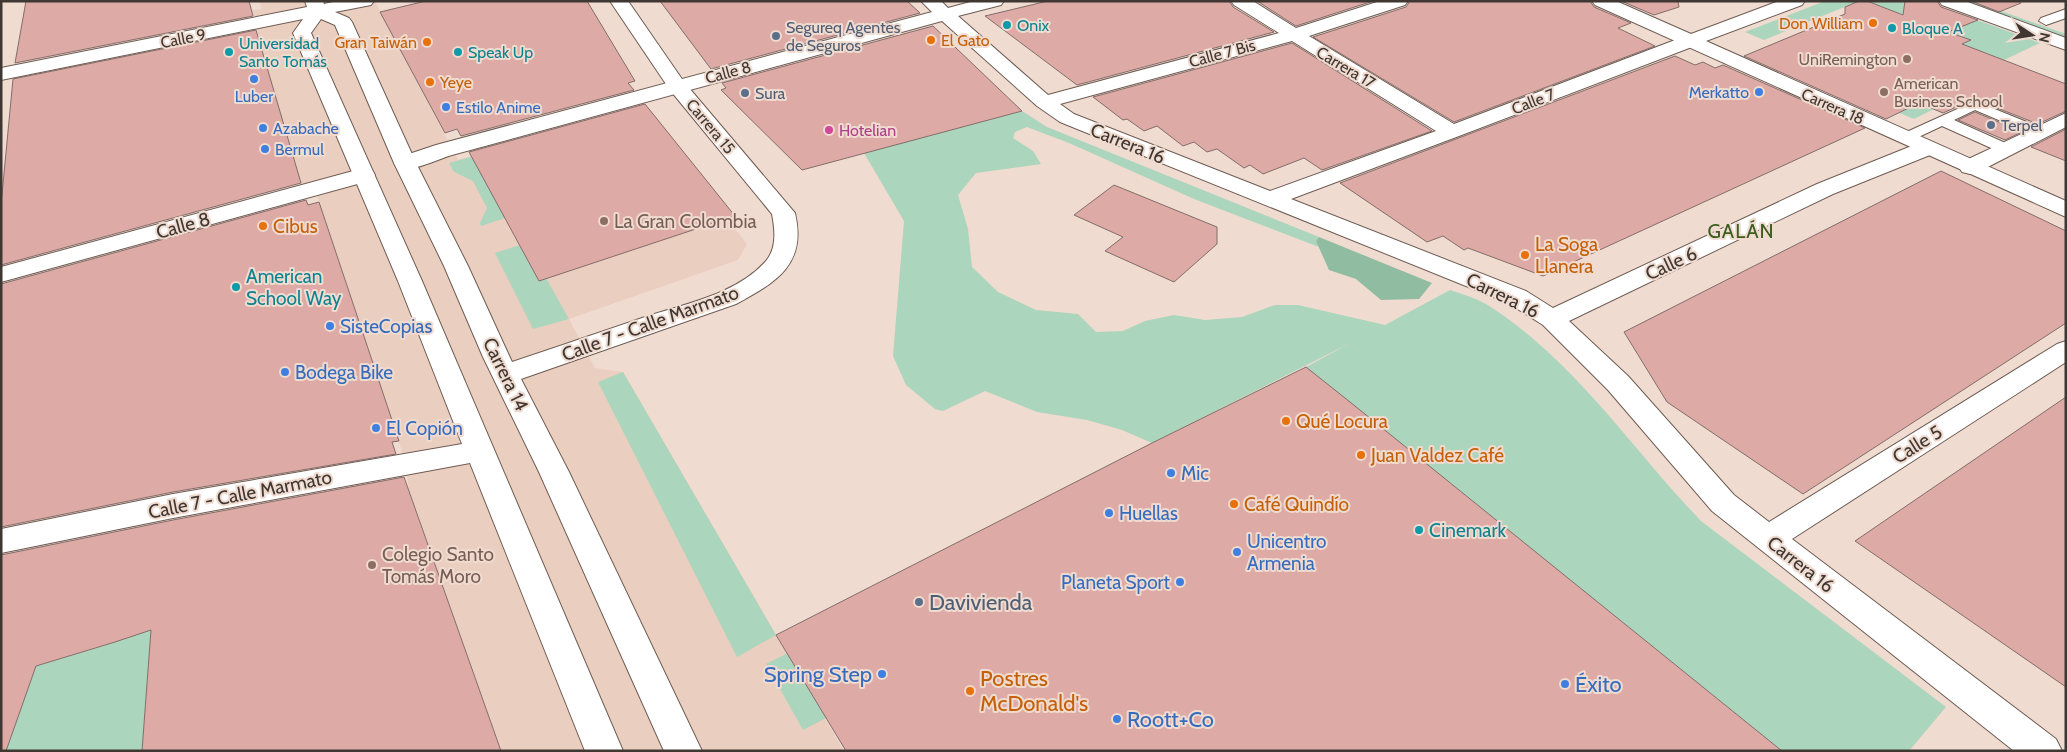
<svg xmlns="http://www.w3.org/2000/svg" width="2067" height="752" font-family="Cabin,sans-serif">
<style>
.built{fill:#eacebf}
.green{fill:#abd5bc}
.forest{fill:#90bca2}
.building{fill:#ddaaa5;stroke:#836d6b}
.lines{fill:none;stroke-linecap:round;stroke-linejoin:round}
.lane-casing{stroke:#6e5c53;stroke-width:2}
.street-casing{stroke:#6e5c53;stroke-width:2}
.secondary-casing{stroke:#6e5c53;stroke-width:2}
.primary-casing{stroke:#6e5c53;stroke-width:2}
.lane{fill:#fff;fill-rule:evenodd}
.street{fill:#fff;fill-rule:evenodd}
.secondary{fill:#fff;fill-rule:evenodd}
.primary{fill:#fff;fill-rule:evenodd}
.food-dot{fill:#e8710a;stroke:#f0dbd0;stroke-width:2}
.culture-dot{fill:#0f9aa8;stroke:#f0dbd0;stroke-width:2}
.service-dot{fill:#5c6f8a;stroke:#f0dbd0;stroke-width:2}
.education-dot{fill:#8d6e63;stroke:#f0dbd0;stroke-width:2}
.shop-dot{fill:#3f7fe0;stroke:#f0dbd0;stroke-width:2}
.hotel-dot{fill:#d1479c;stroke:#f0dbd0;stroke-width:2}
.labels{text-anchor:middle;stroke-width:4;stroke-linejoin:round;paint-order:stroke}
.far-food-label{font-size:16px;fill:#c56008;stroke:#f0dbd0;text-anchor:end}
.far-culture-label{font-size:16px;fill:#0d838f;stroke:#f0dbd0;text-anchor:start}
.far-service-label{font-size:16px;fill:#4e5e75;stroke:#f0dbd0;text-anchor:start}
.far-street-label{font-size:16px;fill:#3f3732;stroke:#f0dbd0}
.far-education-label{font-size:16px;fill:#785e54;stroke:#f0dbd0;text-anchor:end}
.far-shop-label{font-size:16px;fill:#366cbe;stroke:#f0dbd0;text-anchor:start}
.far-hotel-label{font-size:16px;fill:#b23c85;stroke:#f0dbd0;text-anchor:start}
.street-label{font-size:19px;fill:#3f3732;stroke:#f0dbd0}
.education-label{font-size:19px;fill:#785e54;stroke:#f0dbd0;text-anchor:start}
.food-label{font-size:19px;fill:#c56008;stroke:#f0dbd0;text-anchor:start}
.culture-label{font-size:19px;fill:#0d838f;stroke:#f0dbd0;text-anchor:start}
.shop-label{font-size:19px;fill:#366cbe;stroke:#f0dbd0;text-anchor:start}
.neighbourhood-label{font-size:20px;letter-spacing:1px;fill:#3b5d1d;stroke:#f0dbd0}
.near-service-label{font-size:22px;fill:#4e5e75;stroke:#f0dbd0;text-anchor:start}
.near-shop-label{font-size:22px;fill:#366cbe;stroke:#f0dbd0;text-anchor:start}
.near-food-label{font-size:22px;fill:#c56008;stroke:#f0dbd0;text-anchor:start}
</style>
<rect width="100%" height="100%" fill="#f0dbd0"/>
<polygon class="built" points="260,1 375,1 458,160 538,138 620,125 654,115 735,216 727,219 747,244 738,260 569,319 595,368 623,372 844,751 501,751 409,489 405,464 399,441 315,189 302,192 255,23 252,10 261,9"/>
<g class="green">
<polygon points="1825,1 1859,1 1764,40 1745,32"/>
<polygon points="1867,1 1925,1 2040,43 2004,60 1962,44 1970,40"/>
<polygon points="1966,1 1973,1 2066,34 2066,37"/>
<polygon points="1827,83 1938,89 1958,97 1914,119"/>
<path d="M1022,111l25,16 272,110 -3,4 3,6 -125,-48 -125,-56 -42,-16 -12,5 -2,6 20,13 8,13 -65,9 -18,22 10,34 4,38 26,25 38,18 42,4 18,18 27,-1 22,-10 29,-6 31,5 37,-3 33,-12h23l87,20 65,-35c12,4 25,8 36,14 88,55 145,144 215,217l245,186 -37,44h-127l-476,-384 46,-25 -200,101 -30,-13 -35,-10 -50,-8 -52,-21 -42,20 -8,-2 -29,-24 -13,-29 11,-135 -40,-68z"/>
<polygon points="538,138 505,218 481,226 480,223 487,208 473,181 454,172 449,163"/>
<polygon points="520,245 539,281 546,278 569,319 533,329 495,253"/>
<polygon points="623,372 776,635 737,657 598,382"/>
<polygon points="151,630 142,751 1,751 1,709 22,705 36,666 115,642"/>
<polygon points="788,653 826,718 803,730 766,664"/>
</g>
<polygon class="forest" points="1319,237 1432,283 1419,299 1381,300 1356,279 1329,270 1316,241"/>
<g class="building">
<polygon points="26,1 249,1 253,16 15,63"/>
<polygon points="426,1 587,1 635,81 628,83 634,90 461,136 457,129 445,133 380,12"/>
<polygon points="660,1 907,1 920,13 711,69"/>
<polygon points="1048,1 1229,1 1233,7 1274,32 1077,85 985,16"/>
<polygon points="1257,1 1373,1 1296,26"/>
<polygon points="1410,1 1590,1 1594,7 1631,23 1618,28 1655,46 1454,122 1313,37 1406,7"/>
<polygon points="1621,1 1678,1 1679,7 1654,15"/>
<polygon points="1859,1 1867,1 1903,15 1905,1 1937,1 1941,7 1978,20 1948,32 1971,40 1962,44 2066,84 2066,111 2038,124 1974,99 1943,113 1919,103 1886,119 1744,56 1845,14 1845,7"/>
<polygon points="1971,1 2020,1 2021,3 1999,12"/>
<polygon points="933,26 1022,111 802,170 721,90 726,88 722,83"/>
<polygon points="256,30 301,183 1,265 1,205 13,79"/>
<polygon points="1292,43 1432,131 1322,170 1304,158 1263,174 1250,165 1244,168 1217,149 1207,152 1194,142 1183,146 1157,126 1144,131 1127,119 1123,120 1093,97"/>
<polygon points="1675,56 1695,65 1703,62 1715,68 1723,65 1865,128 1543,276 1468,248 1464,250 1443,236 1427,242 1340,183"/>
<polygon points="645,104 735,216 539,281 469,152"/>
<polygon points="1975,112 2022,132 2005,140 1958,120"/>
<polygon points="2066,129 2066,161 2031,147"/>
<polygon points="1941,171 2066,231 2066,323 1803,494 1667,402 1624,332"/>
<polygon points="1114,185 1217,227 1217,244 1174,282 1105,251 1123,237 1074,215"/>
<polygon points="306,200 308,205 319,202 399,441 392,442 396,454 173,492 1,527 1,284"/>
<polygon points="1306,367 1355,406 1782,751 846,751 776,635 1152,443"/>
<polygon points="2066,397 2066,687 1855,541"/>
<polygon points="404,477 501,751 142,751 151,630 115,642 36,666 6,751 1,751 1,555 173,520"/>
</g>
<g class="lines">
<defs>
<g id="lane">
<polygon points="2066,9 2066,18 2046,25 2039,21 2041,18"/>
<polygon points="1975,101 2044,129 2047,132 2044,135 2034,135 1975,110 1954,120 2012,146 2014,149 2012,152 2000,152 1942,126 1910,141 1900,141 1897,138 1900,135"/>
</g>
<g id="street">
<path d="M921,1h20l7,7 26,-7h30l-3,4 -43,11 90,79 231,-62 -45,-28 -3,-4h22l43,27 84,-27h28l-3,4 -96,31 145,88 229,-87 7,-2 7,2 2,4 -2,4 -238,91 -168,63 235,92 27,17 264,-124 102,-41 8,-1 8,1 3,5 -3,5 -102,41 -264,127 59,55 106,119 35,27 288,-178 9,-3v21l-274,177 264,200 6,12h-48l-302,-240 -104,-121 -65,-65 -35,-22 -448,-181 -23,-16 -95,-85 -490,134c-17,5 -38,17 -55,13l-3,-5 3,-5 39,-13 496,-133zM1292,41l144,90 -166,60 -196,-77 -14,-10z"/>
<polygon points="2066,113 2066,127 1978,172 1970,174 1962,172 1959,167 1962,162"/>
<polygon points="364,168 372,170 375,175 372,180 1,282 1,267"/>
</g>
<g id="secondary">
<path d="M305,1h18l1,3 13,-3h37l-3,4 -36,7 14,6 3,4 64,141 52,103 44,96c44,-15 87,-29 130,-44 41,-14 94,-23 124,-57 11,-13 9,-31 6,-47l-102,-124 -60,-89h18l56,81 111,131c12,51 -18,69 -59,91l-215,75 48,93 133,279h-38l-125,-279 -56,-115 -39,-91 -50,-103 -59,-138 -14,-6 -10,14 111,248 201,470h-38l-115,-288 -297,55 -172,35v-24l172,-35 289,-50 -64,-163 -105,-248 10,-14 -302,61v-12l306,-61z"/>
<polygon points="1592,1 1616,1 1691,34 1779,1 1805,1 1802,5 1706,41 2066,201 2066,217 1595,5"/>
</g>
<polygon id="primary" points="1939,1 1965,1 2066,38 2066,50 1942,5"/>
</defs>
<use href="#lane" class="lane-casing"/>
<use href="#street" class="street-casing"/>
<use href="#secondary" class="secondary-casing"/>
<use href="#primary" class="primary-casing"/>
<use href="#lane" class="lane"/>
<use href="#street" class="street"/>
<use href="#secondary" class="secondary"/>
<use href="#primary" class="primary"/>
</g>
<g class="food-dot">
<circle cx="1873" cy="23" r="5"/>
<circle cx="931" cy="40" r="5"/>
<circle cx="427" cy="42" r="5"/>
<circle cx="430" cy="82" r="5"/>
<circle cx="263" cy="226" r="5"/>
<circle cx="1525" cy="255" r="5"/>
<circle cx="1286" cy="421" r="5"/>
<circle cx="1361" cy="455" r="5"/>
<circle cx="1234" cy="504" r="5"/>
<circle cx="970" cy="691" r="5"/>
</g>
<g class="culture-dot">
<circle cx="1007" cy="25" r="5"/>
<circle cx="1892" cy="28" r="5"/>
<circle cx="229" cy="52" r="5"/>
<circle cx="458" cy="52" r="5"/>
<circle cx="236" cy="287" r="5"/>
<circle cx="1419" cy="530" r="5"/>
</g>
<g class="service-dot">
<circle cx="776" cy="36" r="5"/>
<circle cx="745" cy="93" r="5"/>
<circle cx="1991" cy="125" r="5"/>
<circle cx="919" cy="602" r="5"/>
</g>
<g class="education-dot">
<circle cx="1907" cy="59" r="5"/>
<circle cx="1884" cy="92" r="5"/>
<circle cx="604" cy="221" r="5"/>
<circle cx="372" cy="565" r="5"/>
</g>
<g class="shop-dot">
<circle cx="254" cy="79" r="5"/>
<circle cx="1759" cy="92" r="5"/>
<circle cx="446" cy="107" r="5"/>
<circle cx="263" cy="128" r="5"/>
<circle cx="265" cy="149" r="5"/>
<circle cx="330" cy="326" r="5"/>
<circle cx="285" cy="372" r="5"/>
<circle cx="376" cy="428" r="5"/>
<circle cx="1171" cy="473" r="5"/>
<circle cx="1109" cy="513" r="5"/>
<circle cx="1237" cy="552" r="5"/>
<circle cx="1180" cy="582" r="5"/>
<circle cx="882" cy="674" r="5"/>
<circle cx="1565" cy="684" r="5"/>
<circle cx="1117" cy="719" r="5"/>
</g>
<circle class="hotel-dot" cx="829" cy="130" r="5"/>
<g class="labels">
<g class="far-food-label">
<text x="1863" y="29">Don William</text>
<text x="941" y="46" text-anchor="start">El Gato</text>
<text x="417" y="48">Gran Taiwán</text>
<text x="440" y="88" text-anchor="start">Yeye</text>
</g>
<g class="far-culture-label">
<text x="1017" y="31">Onix</text>
<text x="1902" y="34">Bloque A</text>
<text x="239" y="49">Universidad<tspan x="239" dy="18">Santo Tomás</tspan></text>
<text x="468" y="58">Speak Up</text>
</g>
<g class="far-service-label">
<text x="786" y="33">Segureq Agentes<tspan x="786" dy="18">de Seguros</tspan></text>
<text x="755" y="99">Sura</text>
<text x="2001" y="131">Terpel</text>
</g>
<g class="far-street-label">
<text transform="translate(183 38) rotate(-11)" y="6">Calle 9</text>
<text transform="translate(1222 53) rotate(-15)" y="6">Calle 7 Bis</text>
<text transform="translate(1346 67) rotate(31)" y="6">Carrera 17</text>
<text transform="translate(728 72) rotate(-15)" y="6">Calle 8</text>
<text transform="translate(1533 101) rotate(-21)" y="6">Calle 7</text>
<text transform="translate(1833 106) rotate(24)" y="6">Carrera 18</text>
<text transform="translate(711 126) rotate(50)" y="6">Carrera 15</text>
</g>
<g class="far-education-label">
<text x="1897" y="65">UniRemington</text>
<text x="1894" y="89" text-anchor="start">American<tspan x="1894" dy="18">Business School</tspan></text>
</g>
<g class="far-shop-label">
<text x="1749" y="98" text-anchor="end">Merkatto</text>
<text x="254" y="102" text-anchor="middle">Luber</text>
<text x="456" y="113">Estilo Anime</text>
<text x="273" y="134">Azabache</text>
<text x="275" y="155">Bermul</text>
</g>
<g class="far-hotel-label">
<text x="839" y="136">Hotelian</text>
</g>
<g class="street-label">
<text transform="translate(1128 143) rotate(22)" y="7">Carrera 16</text>
<text transform="translate(183 225) rotate(-15)" y="7">Calle 8</text>
<text transform="translate(1671 263) rotate(-25)" y="7">Calle 6</text>
<text transform="translate(1503 295) rotate(26)" y="7">Carrera 16</text>
<text transform="translate(650 323) rotate(-20)" y="7">Calle 7 - Calle Marmato</text>
<text transform="translate(506 374) rotate(64)" y="7">Carrera 14</text>
<text transform="translate(1917 444) rotate(-32)" y="7">Calle 5</text>
<text transform="translate(240 494) rotate(-11)" y="7">Calle 7 - Calle Marmato</text>
<text transform="translate(1801 564) rotate(38)" y="7">Carrera 16</text>
</g>
<g class="education-label">
<text x="614" y="228">La Gran Colombia</text>
<text x="382" y="561">Colegio Santo<tspan x="382" dy="22">Tomás Moro</tspan></text>
</g>
<g class="food-label">
<text x="273" y="233">Cibus</text>
<text x="1535" y="251">La Soga<tspan x="1535" dy="22">Llanera</tspan></text>
<text x="1296" y="428">Qué Locura</text>
<text x="1371" y="462">Juan Valdez Café</text>
<text x="1244" y="511">Café Quindío</text>
</g>
<g class="culture-label">
<text x="246" y="283">American<tspan x="246" dy="22">School Way</tspan></text>
<text x="1429" y="537">Cinemark</text>
</g>
<g class="shop-label">
<text x="340" y="333">SisteCopias</text>
<text x="295" y="379">Bodega Bike</text>
<text x="386" y="435">El Copión</text>
<text x="1181" y="480">Mic</text>
<text x="1119" y="520">Huellas</text>
<text x="1247" y="548">Unicentro<tspan x="1247" dy="22">Armenia</tspan></text>
<text x="1170" y="589" text-anchor="end">Planeta Sport</text>
</g>
<g class="neighbourhood-label">
<text x="1741" y="238">GALÁN</text>
</g>
<g class="near-service-label">
<text x="929" y="610">Davivienda</text>
</g>
<g class="near-shop-label">
<text x="872" y="682" text-anchor="end">Spring Step</text>
<text x="1575" y="692">Éxito</text>
<text x="1127" y="727">Roott+Co</text>
</g>
<g class="near-food-label">
<text x="980" y="686">Postres<tspan x="980" dy="25">McDonald's</tspan></text>
</g>
</g>
<rect width="2067" height="752" fill="none" stroke="#3f3732" stroke-width="5"/>
<g transform="translate(2032 35) rotate(102)" stroke="#f0dbd0" stroke-width="4" paint-order="stroke">
<path d="M0-4L9 19L0 12L-9 19Z" fill="#3f3732"/>
<text y="-8" font-size="14" font-weight="bold" text-anchor="middle" fill="#3f3732">N</text>
</g>
</svg>
